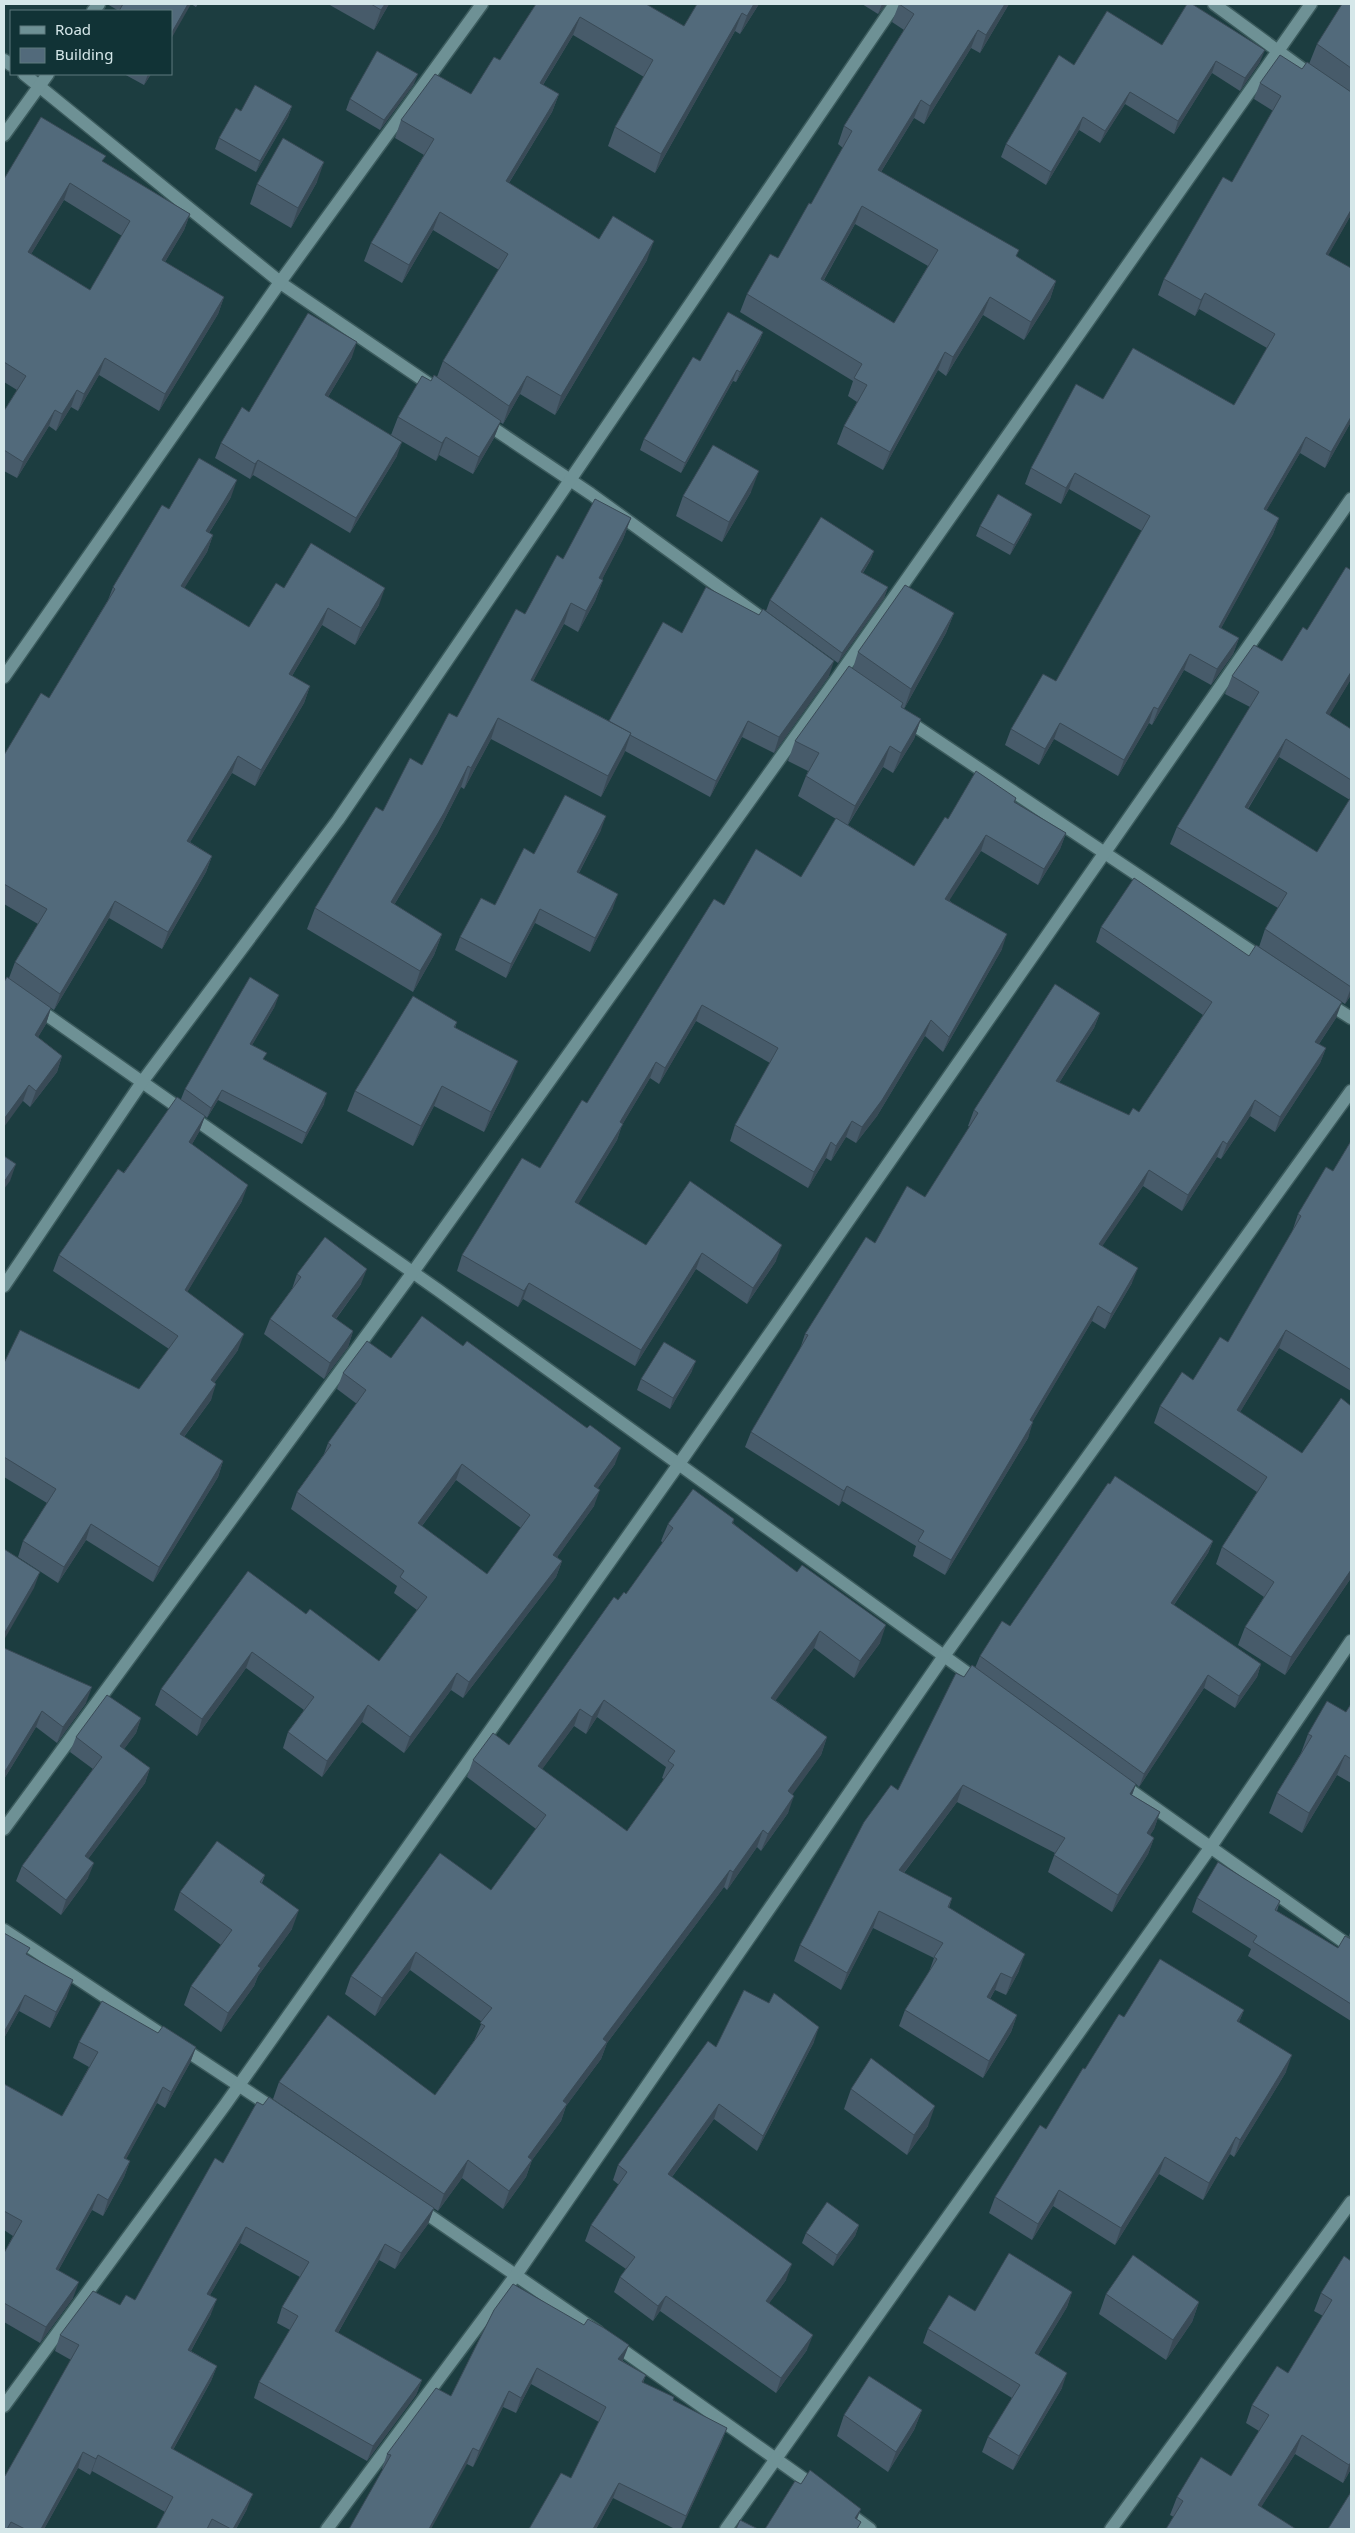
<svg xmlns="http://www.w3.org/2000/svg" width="1355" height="2533" font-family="'Noto Sans',sans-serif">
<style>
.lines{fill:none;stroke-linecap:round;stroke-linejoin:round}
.street-casing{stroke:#3c5b5d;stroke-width:15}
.street{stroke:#6e9195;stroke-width:12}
.wall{fill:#475b6a;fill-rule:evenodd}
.shaded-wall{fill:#394a56}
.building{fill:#526a7b;stroke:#394a56;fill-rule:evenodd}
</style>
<rect width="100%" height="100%" fill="#1c3d40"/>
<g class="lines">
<defs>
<g id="street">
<polyline points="1214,4 1304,70"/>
<polyline points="93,11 99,4"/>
<polyline points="4,60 11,65"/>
<polyline points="24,74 285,286 435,388"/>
<polyline points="4,135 48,74"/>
<polyline points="484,422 591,494 770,624"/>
<polyline points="4,677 278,285 482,4"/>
<polyline points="905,719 1266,961"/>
<polyline points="1326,1002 1351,1018"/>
<polyline points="34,1006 438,1290 980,1682"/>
<polyline points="4,1286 142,1082 338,820 895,4"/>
<polyline points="1120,1783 1351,1947"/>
<polyline points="4,1829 413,1272 838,677 1311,4"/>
<polyline points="4,1930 279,2112"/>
<polyline points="417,2207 598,2332"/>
<polyline points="614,2344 818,2489"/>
<polyline points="4,2406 225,2105 681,1461 1351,499"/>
<polyline points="843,2509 870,2529"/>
<polyline points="327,2529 516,2275 944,1656 1351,1091"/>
<polyline points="726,2529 1210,1848 1351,1641"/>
<polyline points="1111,2529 1351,2202"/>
</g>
</defs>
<use href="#street" class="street-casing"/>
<use href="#street" class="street"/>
</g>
<g class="wall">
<polygon points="107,4 198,4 196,7 191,4 119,11"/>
<polygon points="328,4 389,4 374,30"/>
<polygon points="536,4 684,26 759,4 740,34 735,31 655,173 608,146 615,127 644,77 573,35 543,85 559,94 552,112 509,183 599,239 647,260 555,415 520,394 503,424 500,422 494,438 473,474 439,455 436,461 391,435 398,417 431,381 437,377 443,361 499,270 433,230 402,283 364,261 371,243 424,155 395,138 401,120 471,94 500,60"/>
<polygon points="862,4 886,4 878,14"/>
<path d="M899,4h110l-29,49 -9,-5 -47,76 -10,-6 -33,54 175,109 -6,18 -26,41 -41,-25 -37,61 -8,-6 -55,100 -46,-26 7,-18 13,-24 -9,-6 5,-15 -113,-69 7,-18 31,-36 33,-54 32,-56 -5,-4 6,-18 60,-96 -12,-8zM855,224l73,42 -34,57 -70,-43z"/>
<polygon points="1351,4 1351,215 1328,255 1351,422 1325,468 1300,453 1266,511 1279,518 1273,534 1221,628 1239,638 1233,654 1211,685 1184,670 1152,725 1149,723 1118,776 1054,739 1039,765 1005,745 1011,729 1056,681 1142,531 1069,489 1061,504 1025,484 1031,468 1103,399 1234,405 1267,348 1199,309 1195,316 1158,295 1164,279 1232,182 1273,111 1254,99 1260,83 1302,69 1309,64 1317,44"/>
<polygon points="1162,45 1260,62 1240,91 1212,73 1174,134 1125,104 1100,143 1079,130 1046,185 1001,157 1006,144 1074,65"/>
<polygon points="124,74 151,74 144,85"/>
<polygon points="414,84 380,130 346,110 350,99"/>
<polygon points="292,106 288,117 256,172 215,149 219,138 241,111"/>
<path d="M104,162l86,52 -6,16 -19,32 59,35 -6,17 -59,97 -60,-36 -21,36 -7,-4 -15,24 -7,-5 -32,52 -13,-7v-60l13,-21 -13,-8v-203zM64,200l58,36 -32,54 -59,-36z"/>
<polygon points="317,182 291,228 250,204 257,184"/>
<polygon points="763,332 759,342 736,382 733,381 681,473 640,450 644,439 700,361"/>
<polygon points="352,357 328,397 397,456 350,533 253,475 250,479 215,458 221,443 249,412"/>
<polygon points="751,492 722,542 676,516 683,496"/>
<polygon points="231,497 209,533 213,535 207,552 184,588 249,627 284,588 379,605 355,645 322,625 292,676 310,686 304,703 255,786 232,773 190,842 212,856 206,872 162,949 109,918 54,1010 51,1008 46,1024 38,1037 62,1056 57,1072 30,1107 23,1101 9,978 15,962 38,924 4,904 4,755 49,698 108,600 113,587 169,509"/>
<polygon points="1032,514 1028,524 1010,555 976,536 980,526"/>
<polygon points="631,518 623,539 602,579 603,580 595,601 578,632 564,624 533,681 609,721 682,633 829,676 774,753 742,737 710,797 625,751 601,797 491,739 464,789 461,787 437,834 394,905 442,934 434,955 413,992 307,929 315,908 383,811 422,765 457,717 525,614 563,559"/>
<polygon points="874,551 870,561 863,573 888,587 884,598 838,663 766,611 770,600"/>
<path d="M1351,570v109l-22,36 22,14v266l-6,9 -86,-57 6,-18 13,-21 -108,-64 7,-17 73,-120 -25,-13 7,-18 50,-15 25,-31zM1279,757l71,43 -33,52 -69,-43z"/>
<polygon points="954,613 946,633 904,709 921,719 914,739 893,773 883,767 848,825 914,866 948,819 1016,798 1015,802 1066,833 1060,849 1038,885 981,851 949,900 1002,949 943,1052 925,1036 877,1116 856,1143 846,1137 831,1161 826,1158 808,1188 730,1141 735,1125 770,1063 696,1021 659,1084 650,1078 622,1125 617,1140 578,1204 646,1245 776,1261 747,1304 696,1269 635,1366 523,1299 518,1307 457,1271 462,1255 540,1168 587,1103 724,905 801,877 836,819 798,796 808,771 788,761 795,741 853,668 858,652"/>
<polygon points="601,830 579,873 613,908 590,952 535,923 506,978 455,950 460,937 495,905 534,854"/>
<polygon points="1101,927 1336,1018 1319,1044 1326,1048 1320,1063 1275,1132 1250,1116 1221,1159 1217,1157 1182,1211 1143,1186 1102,1246 1132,1283 1105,1329 1092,1321 1032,1422 1028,1438 945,1575 913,1556 916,1546 842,1501 839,1506 745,1447 751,1432 800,1349 805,1334 875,1243 925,1197 970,1127 968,1126 974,1110 1100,1013 1094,1028 1059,1083 1129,1115 1139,1112 1203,1015 1096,942"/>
<polygon points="275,1006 252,1045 264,1060 324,1104 302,1144 218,1100 207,1118 205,1116 199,1132 192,1144 242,1201 187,1292 238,1350 214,1383 211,1400 184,1437 223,1461 218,1477 153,1582 86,1540 58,1583 18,1557 23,1541 47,1503 4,1477 4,1363 139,1389 169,1349 53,1271 59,1255 181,1099 185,1089"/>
<polygon points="457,1022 455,1028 510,1081 484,1132 434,1106 413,1146 347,1111 355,1091"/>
<polygon points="1351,1141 1351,1391 1279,1348 1240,1412 1351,1578 1285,1675 1238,1645 1245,1627 1264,1597 1216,1564 1222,1547 1257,1492 1154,1423 1160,1406 1193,1380 1228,1342 1292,1232 1298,1214 1333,1171"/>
<polygon points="297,1274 361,1284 336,1319 353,1331 348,1347 324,1379 264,1334 270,1319 292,1289"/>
<path d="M391,1358l224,106 -18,25 -3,17 -37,51 5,4 -6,16 -93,121 -12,-8 -47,63 -42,-31 -40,55 -39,-29 5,-16 16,-22 -58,-42 -49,68 -42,-31 6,-16 145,-75 73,47 38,-51 -23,-17 3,-7 -106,-77 6,-17 27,-38 4,-11 29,-39 -20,-15 6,-16zM456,1480l65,48 -34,46 -65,-48z"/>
<polygon points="692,1371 670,1409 637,1390 641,1379"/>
<path d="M734,1519l-1,4 147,120 -26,35 -40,-30 -39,52 52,37 -6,18 -29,39 -4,19 -27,38 -4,-4 -30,43 -3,-3 -117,156 -6,16 -35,47 -5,15 -29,39 -6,17 -23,32 -41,-31 -24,33 -165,-112 6,-17 156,13 39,-54 8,-19 -72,-52 -35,46 -30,-22 6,-18 140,-86 45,-61 -69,-52 6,-17 36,-15 109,-145 8,-6 37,-51 -2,-2 7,-17zM597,1717l69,50 -4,11 2,1 -37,52 -85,-62 32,-43 12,8z"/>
<polygon points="1213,1541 1208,1553 1174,1605 1261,1664 1257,1677 1235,1708 1204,1688 1139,1787 1136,1784 1132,1795 1160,1812 1154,1829 1150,1835 1154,1838 1148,1854 1112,1912 1048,1872 1055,1853 957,1802 904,1873 952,1898 949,1908 1019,1971 1006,1995 995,1990 990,1999 1017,2015 1011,2032 983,2078 899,2026 905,2010 929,1972 934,1958 873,1928 841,1990 794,1961 800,1945 898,1790 964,1677 975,1668 980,1656 1010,1626"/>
<polygon points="4,1648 86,1703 57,1743 36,1727 4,1779"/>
<polygon points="1351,1704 1351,1783 1337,1775 1302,1833 1269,1813 1277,1793 1301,1753 1308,1734 1346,1712"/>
<polygon points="141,1718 136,1733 124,1749 150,1768 145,1783 88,1859 88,1878 61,1915 16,1881 22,1866 93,1769 70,1752 76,1737"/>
<polygon points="265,1875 262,1883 292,1929 258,1976 254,1986 221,2032 184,2005 191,1986 221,1945 174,1910 180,1892"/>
<polygon points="1197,1898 1280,1901 1277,1911 1338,1948 1351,1939 1351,2021 1248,1956 1251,1949 1192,1912"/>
<polygon points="1351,1929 1351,1938 1349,1936"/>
<polygon points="4,1933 28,1955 67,1996 50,2028 19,2011 4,2038"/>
<polygon points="1244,2010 1239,2022 1286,2072 1234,2157 1230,2154 1203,2200 1159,2174 1115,2245 1053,2206 1032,2240 989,2213 995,2197 1046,2129 1085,2069 1124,2017"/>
<polygon points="158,2033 196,2047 190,2063 165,2108 157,2103 126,2159 130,2161 124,2177 103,2216 92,2210 58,2271 73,2298 40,2343 4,2322 4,2253 13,2236 4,2230 4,2084 62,2116 89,2067 73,2058 79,2042"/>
<polygon points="814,2042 757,2151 714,2119 672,2177 786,2280 769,2303 807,2350 776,2393 660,2311 653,2321 614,2292 620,2277 626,2269 585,2241 591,2225 619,2185 613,2180 618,2165 716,2047"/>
<polygon points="851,2089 928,2126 907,2155 844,2109"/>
<polygon points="223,2163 434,2208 428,2224 395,2269 379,2260 338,2333 422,2380 416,2395 367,2461 254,2398 259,2382 290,2330 277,2323 282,2307 300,2277 240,2243 210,2295 211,2314 191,2351 217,2366 211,2381 173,2450 247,2509 236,2529 156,2529 165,2512 92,2471 90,2475 78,2468 44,2529 4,2529 5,2476 71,2360 55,2351 60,2335 120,2305 135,2300"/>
<polygon points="859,2225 855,2236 833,2266 802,2243 806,2233"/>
<polygon points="1351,2261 1351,2469 1343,2483 1295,2454 1261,2507 1174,2517 1170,2515 1177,2497 1231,2476 1259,2431 1246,2423 1252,2405 1288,2373 1323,2316 1314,2311 1321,2293"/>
<polygon points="1072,2292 1067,2307 1038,2355 1062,2388 1013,2470 982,2452 988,2437 1012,2398 923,2343 928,2329 975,2311"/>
<polygon points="1106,2294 1199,2302 1192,2322 1166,2360 1099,2314"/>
<polygon points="494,2310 623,2360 623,2361 646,2375 643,2383 673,2401 727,2428 721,2443 681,2529 675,2529 613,2498 596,2529 529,2529 571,2478 599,2422 531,2384 516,2413 503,2407 473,2467 467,2464 382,2469 387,2454 451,2396"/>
<polygon points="922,2410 914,2430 888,2472 837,2436 844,2415"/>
</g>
<g class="shaded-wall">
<polygon points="188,4 191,4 171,39 171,34"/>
<polygon points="385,4 389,4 374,30 381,10"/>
<polygon points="754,4 759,4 740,34 747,16"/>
<polygon points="882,4 886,4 878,14"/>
<polygon points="1005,4 1009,4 980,53 986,35"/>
<polygon points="742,13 735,31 655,173 661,154"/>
<polygon points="580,17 573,35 533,101 540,83"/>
<polygon points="978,30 971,48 924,124 930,106"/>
<polygon points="1265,50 1260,62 1240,91 1245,78"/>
<polygon points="1216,61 1212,73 1174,134 1178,121"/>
<polygon points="148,74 151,74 144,85"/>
<polygon points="418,74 414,84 380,130 384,120"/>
<polygon points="1130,92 1125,104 1100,143 1105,131"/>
<polygon points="559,94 552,112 499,199 506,181"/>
<polygon points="921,100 914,118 871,188 878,170"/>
<polygon points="292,106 288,117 256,172 260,161"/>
<polygon points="1083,117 1079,130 1046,185 1051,172"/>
<polygon points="324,162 317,182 291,228 298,208"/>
<polygon points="70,183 64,200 22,269 28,252"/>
<polygon points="862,206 855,224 814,297 821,279"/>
<polygon points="1351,210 1351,215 1320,270 1326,254"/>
<polygon points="440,212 433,230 402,283 409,265"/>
<polygon points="190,214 184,230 156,277 162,260"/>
<polygon points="654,241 647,260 555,415 561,396"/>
<polygon points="1056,281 1050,299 1024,340 1031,322"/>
<polygon points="1205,293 1199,309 1195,316 1201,300"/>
<polygon points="224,297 218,314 159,411 165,394"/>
<polygon points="990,297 983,315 946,376 953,357"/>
<polygon points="763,332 759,342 736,382 740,372"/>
<polygon points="357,342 352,357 320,410 325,395"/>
<polygon points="945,352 938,370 883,470 890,452"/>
<polygon points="105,358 99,375 78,411 84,394"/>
<polygon points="737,370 733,381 681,473 685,463"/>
<polygon points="527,376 520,394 503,424 509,406"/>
<polygon points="77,390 71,407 56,431 62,414"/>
<polygon points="55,410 49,426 17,478 23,462"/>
<polygon points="1351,417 1351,422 1325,468 1331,452"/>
<polygon points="501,421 494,438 473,474 479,457"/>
<polygon points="446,437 439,455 436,461 442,443"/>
<polygon points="1306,437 1300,453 1258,525 1264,509"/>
<polygon points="402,442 397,456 350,533 356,518"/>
<polygon points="258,460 253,475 250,479 255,464"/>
<polygon points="759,471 751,492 722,542 729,522"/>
<polygon points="1075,473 1069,489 1061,504 1066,488"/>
<polygon points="237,480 231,497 200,547 206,531"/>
<polygon points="1032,514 1028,524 1010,555 1014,545"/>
<polygon points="631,518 623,539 592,599 599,578"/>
<polygon points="1279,518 1273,534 1213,643 1219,627"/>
<polygon points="213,535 207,552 175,603 181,586"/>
<polygon points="874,551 870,561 857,582 861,572"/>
<polygon points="603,580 595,601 578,632 586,611"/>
<polygon points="888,587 884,598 838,663 842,653"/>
<polygon points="385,588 379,605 355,645 361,628"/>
<polygon points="571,603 564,624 523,700 531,680"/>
<polygon points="328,608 322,625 283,691 289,674"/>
<polygon points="954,613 946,633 904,709 911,689"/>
<polygon points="1239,638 1233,654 1211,685 1217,669"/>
<polygon points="1190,654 1184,670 1152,725 1158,709"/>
<polygon points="834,661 829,676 774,753 779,737"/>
<polygon points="1351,672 1351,679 1320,731 1326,713"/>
<polygon points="310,686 304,703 255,786 261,770"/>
<polygon points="1154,707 1149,723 1118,776 1124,760"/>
<polygon points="498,718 491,739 464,789 471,768"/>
<polygon points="921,719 914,739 893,773 901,753"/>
<polygon points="748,721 742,737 710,797 716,781"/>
<polygon points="1060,723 1054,739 1039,765 1045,749"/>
<polygon points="631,733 624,754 601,797 608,776"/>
<polygon points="1286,739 1279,757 1238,824 1245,807"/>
<polygon points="890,746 883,767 847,826 855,806"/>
<polygon points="238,756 232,773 181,857 187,841"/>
<polygon points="468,766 461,787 437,834 383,923 391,902"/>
<polygon points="606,816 601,830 572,886 577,872"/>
<polygon points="1066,833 1060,849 1038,885 1044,869"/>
<polygon points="986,835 981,851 940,915 945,899"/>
<polygon points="212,856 206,872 162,949 168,932"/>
<polygon points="618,894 613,908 590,952 595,938"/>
<polygon points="115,901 109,918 54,1010 60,994"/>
<polygon points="540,909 535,923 506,978 511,964"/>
<polygon points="442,934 434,955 413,992 420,971"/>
<polygon points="1007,934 1002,949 943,1052 949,1037"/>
<polygon points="1351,988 1351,995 1345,1004"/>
<polygon points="279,995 275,1006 247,1054 250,1044"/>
<polygon points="1342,1002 1336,1018 1310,1057 1315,1042"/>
<polygon points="702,1005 696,1021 659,1084 665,1068"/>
<polygon points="51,1008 46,1024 29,1052 35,1035"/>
<polygon points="1100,1013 1094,1028 1050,1097 1056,1081"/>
<polygon points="931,1020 925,1036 877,1116 856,1143 862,1127"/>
<polygon points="1326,1048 1320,1063 1275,1132 1280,1117"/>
<polygon points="62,1056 57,1072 30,1107 36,1091"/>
<polygon points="518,1061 510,1081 484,1132 491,1112"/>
<polygon points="656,1062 650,1078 622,1125 617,1140 570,1218 575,1202 620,1122"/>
<polygon points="29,1085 23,1101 4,1127 4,1119"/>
<polygon points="442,1086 434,1106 413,1146 421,1126"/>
<polygon points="222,1090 218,1100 207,1118 211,1108"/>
<polygon points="327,1093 324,1104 302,1144 306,1133"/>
<polygon points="1255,1100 1250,1116 1221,1159 1227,1144"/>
<polygon points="205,1116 199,1132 184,1158 189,1142"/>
<polygon points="852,1121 846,1137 831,1161 836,1146"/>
<polygon points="1223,1141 1217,1157 1182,1211 1188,1195"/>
<polygon points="831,1142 826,1158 808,1188 814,1172"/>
<polygon points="16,1164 10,1181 4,1189 4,1182"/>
<polygon points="1149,1170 1143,1186 1093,1260 1099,1244"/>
<polygon points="248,1185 242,1201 179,1306 185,1290"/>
<polygon points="782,1245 776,1261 747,1304 753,1288"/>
<polygon points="702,1253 696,1269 635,1366 641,1350"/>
<polygon points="1138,1268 1132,1283 1105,1329 1111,1314"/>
<polygon points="367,1269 361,1284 326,1332 332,1316"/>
<polygon points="529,1283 523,1299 518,1307 524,1291"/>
<polygon points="1098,1306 1092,1321 1024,1436 1030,1420"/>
<polygon points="1286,1330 1279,1348 1231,1427 1237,1410"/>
<polygon points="353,1331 348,1347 324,1379 330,1363"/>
<polygon points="244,1334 238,1350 205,1396 211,1380"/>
<polygon points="696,1361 692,1371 670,1409 673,1398"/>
<polygon points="216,1384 211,1400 174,1450 180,1434"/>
<polygon points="1033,1422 1028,1438 945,1575 951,1560"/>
<polygon points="621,1448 615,1464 588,1502 594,1486"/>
<polygon points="223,1461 218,1477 153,1582 159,1567"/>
<polygon points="462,1464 456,1480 412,1539 418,1523"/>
<polygon points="847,1486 842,1501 839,1506 844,1491"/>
<polygon points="600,1490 594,1506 547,1571 553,1555"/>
<polygon points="91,1524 86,1540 58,1583 64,1567"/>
<polygon points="1213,1541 1208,1553 1167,1615 1171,1603"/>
<polygon points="562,1561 556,1577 463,1698 469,1682"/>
<polygon points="1351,1570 1351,1578 1285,1675 1291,1657"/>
<polygon points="40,1572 34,1588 4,1640 4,1634"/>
<polygon points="886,1625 880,1643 854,1678 860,1661"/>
<polygon points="820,1631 814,1648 765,1715 771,1698"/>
<polygon points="252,1652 246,1668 197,1736 202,1719"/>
<polygon points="1261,1664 1257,1677 1235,1708 1239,1696"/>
<polygon points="457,1673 451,1690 404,1753 410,1737"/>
<polygon points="1208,1675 1204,1688 1139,1787 1144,1774"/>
<polygon points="92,1687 86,1703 57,1743 63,1727"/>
<polygon points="604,1700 597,1717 586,1734 592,1717"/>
<polygon points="368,1705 362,1722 322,1777 327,1761"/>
<polygon points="580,1709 574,1726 532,1783 538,1766"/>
<polygon points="42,1711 36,1727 4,1779 4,1773"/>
<polygon points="141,1718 136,1733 115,1761 120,1746"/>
<polygon points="827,1737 821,1755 782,1809 788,1791"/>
<polygon points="1345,1755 1337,1775 1302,1833 1309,1813"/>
<polygon points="150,1768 145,1783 79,1871 85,1856"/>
<polygon points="1136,1784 1130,1800 1130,1794"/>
<polygon points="963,1785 957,1802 893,1887 899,1870"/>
<polygon points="794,1796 788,1813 761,1851 768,1834"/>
<polygon points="1160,1812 1154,1829 1141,1850 1147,1833"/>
<polygon points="763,1830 757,1847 727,1890 733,1872"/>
<polygon points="1154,1838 1148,1854 1112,1912 1118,1895"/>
<polygon points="94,1863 88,1878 61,1915 66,1900"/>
<polygon points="730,1870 724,1887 607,2043 601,2059 566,2106 561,2121 532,2160 526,2177 503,2209 509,2191 528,2157 603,2039"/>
<polygon points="299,1910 292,1929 258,1976 254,1986 221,2032 228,2013 258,1966"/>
<polygon points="879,1911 873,1928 841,1990 847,1973"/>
<polygon points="416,1952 410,1970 375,2016 382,1998"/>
<polygon points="1025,1954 1019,1971 1006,1995 1012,1978"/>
<polygon points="1001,1973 995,1990 981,2013 987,1997"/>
<polygon points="73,1980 67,1996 50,2028 56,2012"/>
<polygon points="25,1995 19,2011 4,2038 4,2032"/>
<polygon points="1244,2010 1237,2027 1237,2021"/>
<polygon points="1017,2015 1011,2032 983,2078 989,2061"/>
<polygon points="819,2027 814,2042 757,2151 763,2136"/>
<polygon points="196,2047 190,2063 165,2108 171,2092"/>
<polygon points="1292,2055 1286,2072 1234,2157 1240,2140"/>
<polygon points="163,2087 157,2103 118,2174 124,2158"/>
<polygon points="719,2104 714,2119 663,2189 668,2174"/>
<polygon points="935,2106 928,2126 907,2155 914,2135"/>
<polygon points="1236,2137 1230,2154 1203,2200 1209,2183"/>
<polygon points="1165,2157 1159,2174 1115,2245 1121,2228"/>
<polygon points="468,2160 462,2178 438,2211 444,2194"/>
<polygon points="130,2161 124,2177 103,2216 108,2200"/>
<polygon points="1059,2190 1053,2206 1032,2240 1038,2224"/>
<polygon points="98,2194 92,2210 50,2285 56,2269"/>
<polygon points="434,2208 428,2224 395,2269 401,2253"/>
<polygon points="859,2225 855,2236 833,2266 837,2255"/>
<polygon points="246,2227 240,2243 202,2309 207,2294"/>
<polygon points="385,2244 379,2260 330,2347 335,2331"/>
<polygon points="792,2264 786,2280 760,2316 766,2301"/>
<polygon points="79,2282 73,2298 40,2343 46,2327"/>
<polygon points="1072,2292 1067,2307 1030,2368 1035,2353"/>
<polygon points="666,2296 660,2311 653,2321 658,2306"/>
<polygon points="217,2299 211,2314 183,2365 188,2350"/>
<polygon points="1199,2302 1192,2322 1166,2360 1173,2340"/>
<polygon points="813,2335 807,2350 776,2393 781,2378"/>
<polygon points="629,2345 623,2360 613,2374 618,2359"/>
<polygon points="217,2366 211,2381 165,2464 171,2448"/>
<polygon points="537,2368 531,2384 516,2413 521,2398"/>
<polygon points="1067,2373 1062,2388 1013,2470 1019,2456"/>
<polygon points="422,2380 416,2395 367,2461 373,2446"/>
<polygon points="509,2391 503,2407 473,2467 479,2451"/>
<polygon points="922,2410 914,2430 888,2472 896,2452"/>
<polygon points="727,2428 721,2443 681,2529 686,2516"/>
<polygon points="1302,2435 1295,2454 1251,2523 1258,2505"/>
<polygon points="473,2448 467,2464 431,2529 429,2529"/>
<polygon points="83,2452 78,2468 44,2529 41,2529"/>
<polygon points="98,2455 92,2471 90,2475 96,2459"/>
<polygon points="1351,2462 1351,2469 1343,2483 1349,2465"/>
<polygon points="619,2483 613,2498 596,2529 593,2529"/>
<polygon points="253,2494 247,2509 236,2529 233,2529"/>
<polygon points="861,2509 854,2527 855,2518"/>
</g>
<g class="building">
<polygon points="123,4 188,4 171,34 171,11 119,11"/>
<polygon points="371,4 385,4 381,10"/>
<polygon points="536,4 646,4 684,26 697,4 754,4 747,16 742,13 661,154 615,127 653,60 580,17 540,83 559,94 506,181 599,239 613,216 654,241 561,396 527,376 509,406 443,361 508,254 440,212 409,265 371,243 434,139 401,120 435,74 471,94 494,57 500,60"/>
<path d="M899,4h106l-19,31 -8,-5 -48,76 -9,-6 -43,70 141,80 -3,6 40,25 -25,41 -41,-25 -37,60 -8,-5 -55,100 -46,-26 23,-41 -13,-7 8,-14 -115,-70 23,-40 8,4 31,-55 2,1 41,-73 -8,-5 70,-112zM862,206l76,44 -44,73 -73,-44z"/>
<polygon points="1187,4 1192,4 1265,50 1245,78 1216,61 1178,121 1130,92 1105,131 1083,117 1051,172 1006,144 1059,55 1074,65 1107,11 1162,45"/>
<polygon points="1342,4 1351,4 1351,68 1317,44"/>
<polygon points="377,51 418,74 384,120 350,99"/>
<polygon points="1280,55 1302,69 1307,62 1351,92 1351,210 1326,254 1351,268 1351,417 1331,452 1306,437 1264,509 1279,518 1219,627 1239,638 1217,669 1190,654 1158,709 1154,707 1124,760 1060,723 1045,749 1011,729 1043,674 1056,681 1150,516 1075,473 1066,488 1031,468 1076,384 1103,399 1133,348 1234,405 1275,334 1205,293 1201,300 1164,279 1223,177 1232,182 1281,96 1260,83"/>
<polygon points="255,85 292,106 260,161 219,138 236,108 241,111"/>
<path d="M41,117l65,39 -4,5 88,53 -28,46 62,37 -59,97 -60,-36 -21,36 -7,-4 -15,24 -7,-4 -32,52 -19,-12v-39l22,-35 -22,-14v-183zM70,183l60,38 -40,69 -62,-38z"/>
<polygon points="283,138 324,162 298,208 257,184"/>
<polygon points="728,312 763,332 740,372 737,370 685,463 644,439 693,357 700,361"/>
<polygon points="308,313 357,342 325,395 402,442 356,518 258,460 255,464 221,443 242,407 249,412"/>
<polygon points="434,375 501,421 479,457 446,437 442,443 398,417 422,376 431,381"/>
<polygon points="713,445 759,471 729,522 683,496"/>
<polygon points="199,458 237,480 206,531 213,535 181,586 249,627 276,583 284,588 311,543 385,588 361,628 328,608 289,674 310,686 261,770 238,756 187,841 212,856 168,932 115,901 60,994 15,962 47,909 4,884 4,755 41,693 49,698 115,589 113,587 162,505 169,509"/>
<polygon points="998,494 1032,514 1014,545 980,526"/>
<polygon points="595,499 631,518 599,578 603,580 586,611 571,603 531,680 631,733 608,776 498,718 471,768 468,766 444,813 391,902 442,934 420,971 315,908 376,807 383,811 410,758 422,765 449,713 457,717 516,609 525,614 557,555 563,559"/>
<polygon points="821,517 874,551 861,572 888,587 842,653 770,600"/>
<polygon points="1346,567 1351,570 1351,672 1326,713 1351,729 1351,780 1286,739 1245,807 1317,852 1351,797 1351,987 1265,929 1287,893 1177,827 1259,692 1232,676 1254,645 1282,661 1303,627 1307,630"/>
<polygon points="905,585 954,613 911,689 858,652"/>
<polygon points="706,587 759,615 763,609 834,661 779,737 748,721 716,781 630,735 631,733 609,721 663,622 682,633"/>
<polygon points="849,666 903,703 901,707 921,719 901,753 890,746 855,806 806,776 819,753 795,741"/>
<polygon points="976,771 1016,798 1014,802 1066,833 1044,869 986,835 945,899 1007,934 949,1037 931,1020 882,1100 862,1127 852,1121 836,1146 831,1142 814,1172 735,1125 778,1048 702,1005 665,1068 656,1062 620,1122 623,1124 575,1202 646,1245 690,1181 782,1245 753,1288 702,1253 641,1350 529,1283 524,1291 462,1255 522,1158 540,1168 582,1100 587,1103 714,899 724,905 756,849 801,877 836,818 914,866 945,817 948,819"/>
<polygon points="565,795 606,816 577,872 618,894 595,938 540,909 511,964 460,937 481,898 495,905 524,848 534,854"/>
<polygon points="1134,878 1249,956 1256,945 1342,1002 1315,1042 1326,1048 1280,1117 1255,1100 1227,1144 1223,1141 1188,1195 1149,1170 1099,1244 1138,1268 1111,1314 1098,1306 1030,1420 1033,1422 951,1560 918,1541 924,1531 847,1486 844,1491 751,1432 808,1335 805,1334 866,1237 875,1243 907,1186 925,1197 978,1113 974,1110 1055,984 1100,1013 1056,1081 1129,1115 1133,1108 1139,1112 1212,1002 1101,927"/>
<polygon points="7,977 51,1008 35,1035 62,1056 36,1091 29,1085 4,1119 4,982"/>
<polygon points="250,977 279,995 250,1044 267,1053 263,1059 327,1093 306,1133 222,1090 211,1108 185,1089"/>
<polygon points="413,996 457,1022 454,1027 518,1061 491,1112 442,1086 421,1126 355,1091"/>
<polygon points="177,1097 205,1116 189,1142 248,1185 185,1290 244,1334 211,1380 216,1384 180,1434 223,1461 159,1567 91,1524 64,1567 23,1541 56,1489 4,1457 4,1363 20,1330 139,1389 178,1336 59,1255 118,1169 124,1173"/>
<polygon points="1351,1141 1351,1370 1286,1330 1237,1410 1302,1453 1341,1398 1351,1406 1351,1570 1291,1657 1245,1627 1274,1582 1222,1547 1267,1477 1160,1406 1182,1372 1193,1380 1220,1337 1228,1342 1301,1216 1298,1214 1326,1167 1333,1171"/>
<polygon points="4,1156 16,1164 4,1182"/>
<polygon points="325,1237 367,1269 332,1316 353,1331 330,1363 270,1319 301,1277 297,1274"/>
<path d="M422,1316l41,30 4,-5 120,87 3,-3 31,23 -27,38 6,4 -47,65 9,6 -93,121 -12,-9 -47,64 -42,-32 -41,56 -39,-29 26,-35 -62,-45 -50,67 -41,-30 87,-118 58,43 4,-5 69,52 48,-64 -27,-20 4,-6 -107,-79 34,-47 -3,-2 38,-53 -23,-17 24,-32 24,17zM462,1464l68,51 -43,59 -69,-51z"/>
<polygon points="664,1342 696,1361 673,1398 641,1379"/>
<polygon points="1115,1476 1213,1541 1171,1603 1261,1664 1239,1696 1208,1675 1144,1774 980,1656 1002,1621 1010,1626 1108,1483 1110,1484"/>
<path d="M693,1489l41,30 -2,4 65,49 5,-7 84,60 -26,36 -40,-30 -49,67 56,39 -39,54 6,5 -26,38 -5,-4 -30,42 -3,-2 -127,169 4,3 -44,59 4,3 -39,53 4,3 -23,31 -41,-31 -24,34 -165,-112 49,-67 107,80 50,-69 -5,-3 12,-15 -76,-56 -34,46 -31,-22 89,-123 51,37 55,-75 -73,-55 20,-27 16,12 105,-148 4,3 6,-8 2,2 47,-66 -5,-4zM604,1700l71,51 -7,10 6,4 -47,66 -89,-65 42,-57 12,8z"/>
<polygon points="4,1549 40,1572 4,1634"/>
<polygon points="4,1648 92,1687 63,1727 42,1711 4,1773"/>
<polygon points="972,1665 1136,1784 1130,1794 1160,1812 1147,1833 1154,1838 1118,1895 1054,1855 1065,1838 963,1785 899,1870 952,1898 948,1907 1025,1954 1012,1978 1001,1973 987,1997 1017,2015 989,2061 905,2010 937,1959 934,1957 943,1943 879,1911 847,1973 800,1945 864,1822 891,1785 898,1790 956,1673 964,1677"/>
<polygon points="107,1695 141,1718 120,1746 150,1768 85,1856 94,1863 66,1900 22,1866 102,1757 76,1737"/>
<polygon points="1327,1701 1346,1712 1351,1704 1351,1759 1345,1755 1309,1813 1277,1793 1312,1736 1308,1734"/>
<polygon points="217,1841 265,1875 260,1882 299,1910 258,1966 261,1968 228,2013 191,1986 232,1930 180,1892"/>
<polygon points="1218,1862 1280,1901 1275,1910 1338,1948 1345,1936 1351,1939 1351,2004 1253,1942 1257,1936 1197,1898"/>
<polygon points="4,1933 30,1948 26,1954 73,1980 56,2012 25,1995 4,2032"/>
<polygon points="1160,1959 1244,2010 1237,2021 1292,2055 1240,2140 1236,2137 1209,2183 1165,2157 1121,2228 1059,2190 1038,2224 995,2197 1040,2125 1046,2129 1083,2068 1085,2069 1119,2014 1124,2017"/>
<polygon points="744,1990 769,2003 774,1993 819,2027 763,2136 719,2104 668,2174 792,2264 766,2301 813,2335 781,2378 666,2296 658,2306 620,2277 635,2257 591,2225 627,2172 618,2165 708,2041 716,2047"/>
<polygon points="102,2001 158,2033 163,2026 196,2047 171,2092 163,2087 124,2158 130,2161 108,2200 98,2194 56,2269 79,2282 46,2327 4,2303 4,2253 22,2221 4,2211 4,2084 62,2116 98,2052 79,2042"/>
<polygon points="871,2058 935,2106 914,2135 851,2089"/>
<polygon points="269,2097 434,2208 401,2253 385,2244 335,2331 422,2380 373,2446 259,2382 298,2316 282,2307 309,2262 246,2227 207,2294 217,2299 188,2350 217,2366 171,2448 253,2494 233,2529 231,2529 212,2519 207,2529 156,2529 173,2497 98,2455 96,2459 83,2452 41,2529 25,2529 11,2522 7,2529 4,2529 4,2476 5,2476 79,2345 60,2335 93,2291 120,2305 126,2295 135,2300 215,2158 223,2163 257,2102 263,2105"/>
<polygon points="827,2202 859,2225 837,2255 806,2233"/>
<polygon points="1009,2253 1072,2292 1035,2353 1067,2373 1019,2456 988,2437 1020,2385 928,2329 949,2295 975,2311"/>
<polygon points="1133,2255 1199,2302 1173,2340 1106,2294"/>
<polygon points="1344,2256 1351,2261 1351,2462 1349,2465 1302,2435 1258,2505 1296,2529 1166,2529 1183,2501 1177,2497 1201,2457 1231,2476 1269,2415 1252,2405 1277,2366 1288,2373 1332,2300 1321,2293"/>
<polygon points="513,2284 584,2325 588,2319 604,2328 629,2345 618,2359 646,2375 642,2382 674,2397 673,2400 727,2428 686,2516 619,2483 593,2529 529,2529 561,2473 571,2478 606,2407 537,2368 521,2398 509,2391 479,2451 473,2448 429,2529 349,2529 391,2455 387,2454 436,2388 451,2396 494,2310"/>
<polygon points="869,2376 922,2410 896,2452 844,2415"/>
<polygon points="810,2470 861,2509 855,2518 861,2522 857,2529 858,2529 765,2529 795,2481 801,2484"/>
<polygon points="1351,2492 1351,2529 1328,2529"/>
<polygon points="740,2520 758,2529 736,2529"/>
</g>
<rect width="1355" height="2533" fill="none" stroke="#d5e7e9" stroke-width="10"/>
<rect x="10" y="10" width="162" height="65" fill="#113336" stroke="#5f7b7e"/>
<rect x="20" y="26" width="25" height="8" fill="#6e9195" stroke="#5f7b7e"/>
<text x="55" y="35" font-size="15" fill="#d5e7e9">Road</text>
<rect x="20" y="48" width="25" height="15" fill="#526a7b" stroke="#5f7b7e"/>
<text x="55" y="60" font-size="15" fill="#d5e7e9">Building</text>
</svg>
